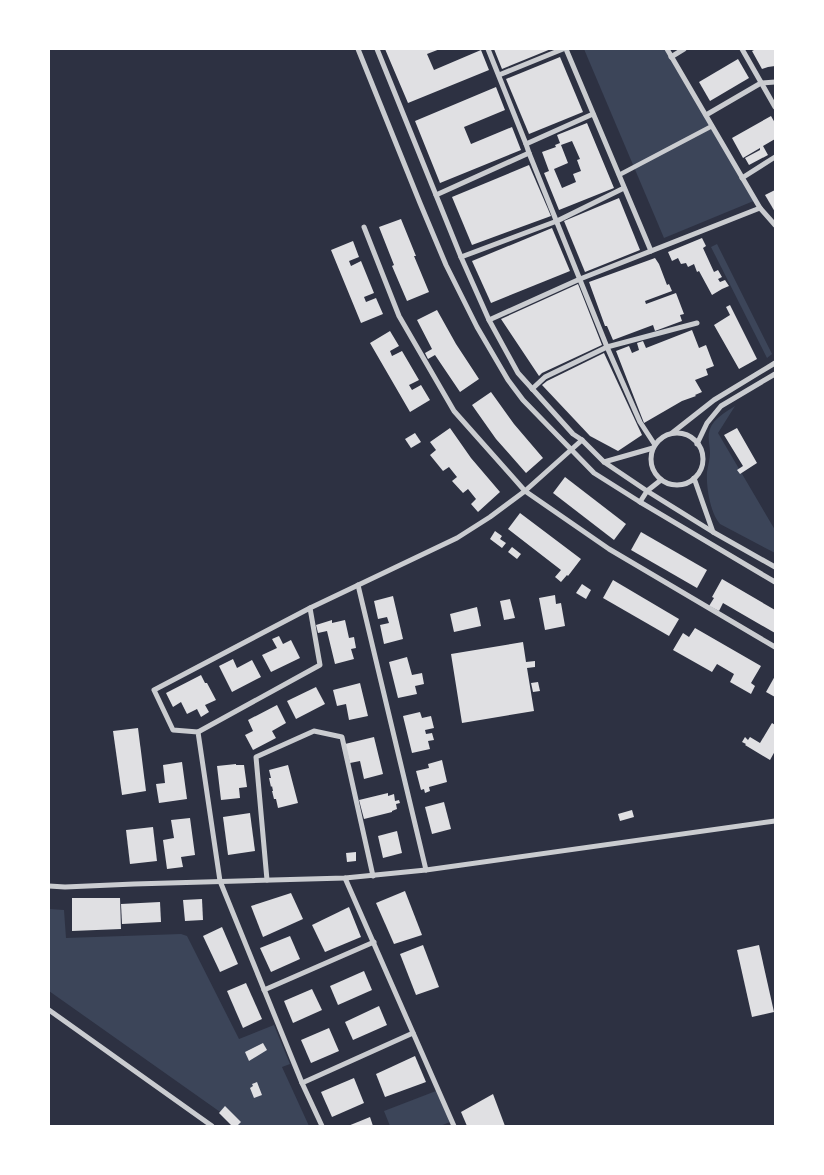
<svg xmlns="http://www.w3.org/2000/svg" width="824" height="1175" font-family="'Asap Condensed',sans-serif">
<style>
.green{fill:#3c4559}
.building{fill:#e0e0e3;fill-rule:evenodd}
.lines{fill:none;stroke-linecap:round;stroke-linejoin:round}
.pedestrian{stroke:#caccd0;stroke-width:4.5}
.minor{stroke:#caccd0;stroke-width:5}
</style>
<rect width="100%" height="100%" fill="#2d3142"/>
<g class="green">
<polygon points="584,49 667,49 756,200 664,238"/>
<polygon points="717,244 772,354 767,358 711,247"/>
<path d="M735,406l-17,27 57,97v23l-55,-29c-10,-11 -14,-38 -13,-52 1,-7 3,-13 3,-19 0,-8 -3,-16 0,-24 4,-11 16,-17 25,-23z"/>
<polygon points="49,909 64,910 66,938 181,934 187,936 239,1039 274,1025 290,1064 282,1067 309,1126 240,1126 49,991"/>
<polygon points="436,1091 450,1122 440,1126 390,1126 384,1111"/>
</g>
<g class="building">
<polygon points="385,49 440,49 427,54 434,70 481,50 489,70 408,103"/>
<polygon points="494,49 551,49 502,69"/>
<polygon points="756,49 775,49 775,66 768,67 762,69 752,51"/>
<polygon points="560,57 583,112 529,134 506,79"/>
<polygon points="738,59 749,78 710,101 699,82"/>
<polygon points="496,87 505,110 464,127 471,144 512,127 521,150 440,183 415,121"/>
<polygon points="771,116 775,123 775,139 763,146 768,155 749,165 745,158 760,150 760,148 743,158 732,138"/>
<path d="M587,123l27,65 -55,22 -15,-37 5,-2 -7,-19 14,-5 -1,-2 5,-2 -3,-8zM572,141l8,18 -3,1 4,11 -8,3 3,8 -14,6 -8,-19 14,-6 -7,-18z"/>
<polygon points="529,165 551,216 472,245 452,197"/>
<polygon points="775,190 775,212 765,195"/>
<polygon points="619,198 640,250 585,272 564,221"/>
<polygon points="401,219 416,256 414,256 429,292 407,301 392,266 394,265 379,227"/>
<polygon points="552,228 570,271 491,303 472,261"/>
<polygon points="702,238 706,246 703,248 714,272 718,270 722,277 718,279 720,282 725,280 729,286 722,289 712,295 699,271 697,272 694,264 688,267 686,263 681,264 678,258 672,261 668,252"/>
<polygon points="353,241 359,257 349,261 351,266 361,261 374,293 364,297 366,302 376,298 383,314 361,323 331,250"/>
<polygon points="655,258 659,264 667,285 669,284 672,291 645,301 646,304 676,293 684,314 680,315 682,321 655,331 653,325 613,340 607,326 605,326 589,282"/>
<polygon points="578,284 602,345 542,373 539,376 501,319"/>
<polygon points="730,305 757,359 739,369 714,325 730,315 726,307"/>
<polygon points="437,310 456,344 479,379 460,392 435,355 428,359 425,353 432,349 417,320"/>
<polygon points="692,330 699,348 706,345 714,366 706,369 708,375 695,380 702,392 695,395 696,396 682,401 644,423 616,351 629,346 632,353 639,350 637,343 643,341 646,348"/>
<polygon points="390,331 399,346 390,351 392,356 402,351 419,380 409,385 412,390 421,385 430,400 410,412 370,343"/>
<polygon points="604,353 642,435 618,451 590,436 542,385 547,381"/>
<polygon points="491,392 514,424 543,458 526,473 496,439 472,405"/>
<polygon points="450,428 471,458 500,492 478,512 471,504 476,499 468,489 463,493 452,481 457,477 449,467 443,471 430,455 436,450 430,442"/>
<polygon points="737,428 757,463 740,474 737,470 743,466 724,435"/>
<polygon points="415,433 421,442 411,448 405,439"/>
<polygon points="565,477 626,524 614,540 553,493"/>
<polygon points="520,513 581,559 568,576 567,575 561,582 555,577 561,570 508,529"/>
<polygon points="495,531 502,536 500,539 506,543 502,548 490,539"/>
<polygon points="641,532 707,570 697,588 631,550"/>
<polygon points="512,547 521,554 517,559 508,552"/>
<polygon points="722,579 775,610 775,633 723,603 719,611 709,606 714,598 712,597"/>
<polygon points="613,580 679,619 669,636 603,598"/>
<polygon points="582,584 591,590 586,599 576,593"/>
<polygon points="555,595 556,604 561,603 565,626 545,630 539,598"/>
<polygon points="393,596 403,639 384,644 380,625 389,623 387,617 378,619 374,601"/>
<polygon points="510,599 515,618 504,620 500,601"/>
<polygon points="477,607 481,626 454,632 450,614"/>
<polygon points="332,620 332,623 345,620 349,638 354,637 356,648 351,649 354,659 335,664 327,631 318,633 316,625"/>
<polygon points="695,628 761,666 751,683 755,686 751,694 730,682 734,674 717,664 712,672 673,650 683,633 689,637"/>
<polygon points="279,636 283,644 291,640 300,658 271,672 262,655 277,648 272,639"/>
<polygon points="523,642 526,662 535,661 535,667 527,668 534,711 462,723 451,654"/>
<polygon points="407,657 412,675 422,673 424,684 415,686 417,694 398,698 389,662"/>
<polygon points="233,659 237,668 252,660 261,677 232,692 219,666"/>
<polygon points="201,675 205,683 207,683 216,700 205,705 209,712 201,717 197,709 187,714 181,702 173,707 166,693"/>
<polygon points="775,676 775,697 766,692"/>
<polygon points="538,682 540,691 533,692 531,683"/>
<polygon points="360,683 368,716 349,720 346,704 337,706 333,690"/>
<polygon points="316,687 325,704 296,719 287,701"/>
<polygon points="277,705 286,723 272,731 276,738 253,750 245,735 253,731 248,720"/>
<polygon points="420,712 422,718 431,716 434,728 425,730 426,734 432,733 434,740 428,741 430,749 412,753 403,716"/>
<polygon points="772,723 775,725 775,751 770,760 745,745 746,744 742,742 745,737 748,740 750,737 760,743"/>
<polygon points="138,728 146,791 122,795 113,731"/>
<polygon points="374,737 383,774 364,779 360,761 350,763 345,744"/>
<polygon points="442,760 447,782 429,787 430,791 425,793 424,789 421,790 416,771 429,768 428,764"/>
<polygon points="182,762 187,799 159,803 156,784 165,783 163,765"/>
<polygon points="236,764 236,765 244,765 247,787 239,788 240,798 221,800 217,766"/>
<polygon points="288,765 298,803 278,808 276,799 274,799 272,791 273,791 272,786 271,787 269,778 271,778 269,770"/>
<polygon points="388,793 388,796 394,794 395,801 399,800 400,803 396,804 397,809 392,811 392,812 364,819 359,800"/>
<polygon points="444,802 451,829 432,834 425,807"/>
<polygon points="632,810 634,817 620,821 618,814"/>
<polygon points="250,813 255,851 228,855 223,817"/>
<polygon points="190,818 195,855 181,857 183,867 167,869 163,840 174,838 171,820"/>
<polygon points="153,827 157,861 130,864 126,830"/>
<polygon points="397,831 402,853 383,858 378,836"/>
<polygon points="356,852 356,861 347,862 346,853"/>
<polygon points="405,891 422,935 394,944 376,903"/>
<polygon points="291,893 303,919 263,937 251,906"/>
<polygon points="72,898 120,898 121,929 72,931"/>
<polygon points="202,899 203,920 185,921 183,900"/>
<polygon points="160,902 161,922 122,924 121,904"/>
<polygon points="349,907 361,937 325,952 312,925"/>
<polygon points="222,927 238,964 220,972 203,936"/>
<polygon points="290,936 300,959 271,972 260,948"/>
<polygon points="423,945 439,987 416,995 400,954"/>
<polygon points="759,945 774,1012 752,1017 737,950"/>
<polygon points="364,971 372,990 338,1005 330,986"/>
<polygon points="246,983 262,1019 243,1028 227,991"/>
<polygon points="312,989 322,1010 293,1023 284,1001"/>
<polygon points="379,1006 387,1025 353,1040 345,1022"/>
<polygon points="329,1028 339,1051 311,1063 301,1040"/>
<polygon points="263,1043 267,1050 249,1061 245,1052"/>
<polygon points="415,1056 426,1082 385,1097 376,1074"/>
<polygon points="354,1078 364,1103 332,1117 321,1092"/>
<polygon points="257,1082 262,1095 254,1098 250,1088 253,1086 252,1084"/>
<polygon points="493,1094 505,1126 467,1126 461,1112"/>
<polygon points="225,1106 241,1122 237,1126 232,1126 219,1113"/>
<polygon points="370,1117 373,1126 348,1126"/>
</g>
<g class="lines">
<polyline class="pedestrian" points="619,175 712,126"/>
<g class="minor">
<polyline points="358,49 420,203 446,265 477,327 508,380 523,400 594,473 640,502 775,582"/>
<polyline points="377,49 461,257 489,320 518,373 573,434 582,440 604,462 647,491 713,532 775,567"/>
<polyline points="488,49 526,144"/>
<polyline points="566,49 651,251"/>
<polyline points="667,49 760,208 775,225"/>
<polyline points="742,49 775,107"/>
<polyline points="671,57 684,49"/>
<polyline points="499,75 563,49"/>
<polyline points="706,115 761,83 775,82"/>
<polyline points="529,153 607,347 640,422 655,445"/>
<polyline points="742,178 775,157"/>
<polyline points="436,195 529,153 526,144 593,114"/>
<polyline points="364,227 399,316 454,411 525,491 609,549 775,647"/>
<polyline points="461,257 557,221 624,188"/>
<polyline points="489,320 580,279 760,208"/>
<polyline points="532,389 545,377 607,347 697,323"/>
<polyline points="672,433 714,400 775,363"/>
<circle cx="677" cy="459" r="26"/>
<polyline points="697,444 707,423 721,406 775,374"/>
<polyline points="604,462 653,448"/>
<polyline points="694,478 713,532"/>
<polyline points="640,502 647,491 661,480"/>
<polyline points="358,585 426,870"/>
<polyline points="198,732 320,665 310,608"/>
<polyline points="345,878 454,1126"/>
<polyline points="267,880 256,757 314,731 342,737 373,876"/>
<polyline points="49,886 65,887 134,884 345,878 426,870 775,821"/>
<polyline points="264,990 374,942"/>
<polyline points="49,1010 212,1126"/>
<polyline points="302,1083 413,1033"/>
<polyline points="322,1126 302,1083 220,881 198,732 173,730 154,690 310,608 457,538 490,517 525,491 582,440"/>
</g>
</g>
<rect width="824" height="1175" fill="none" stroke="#ffffff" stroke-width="100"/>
</svg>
